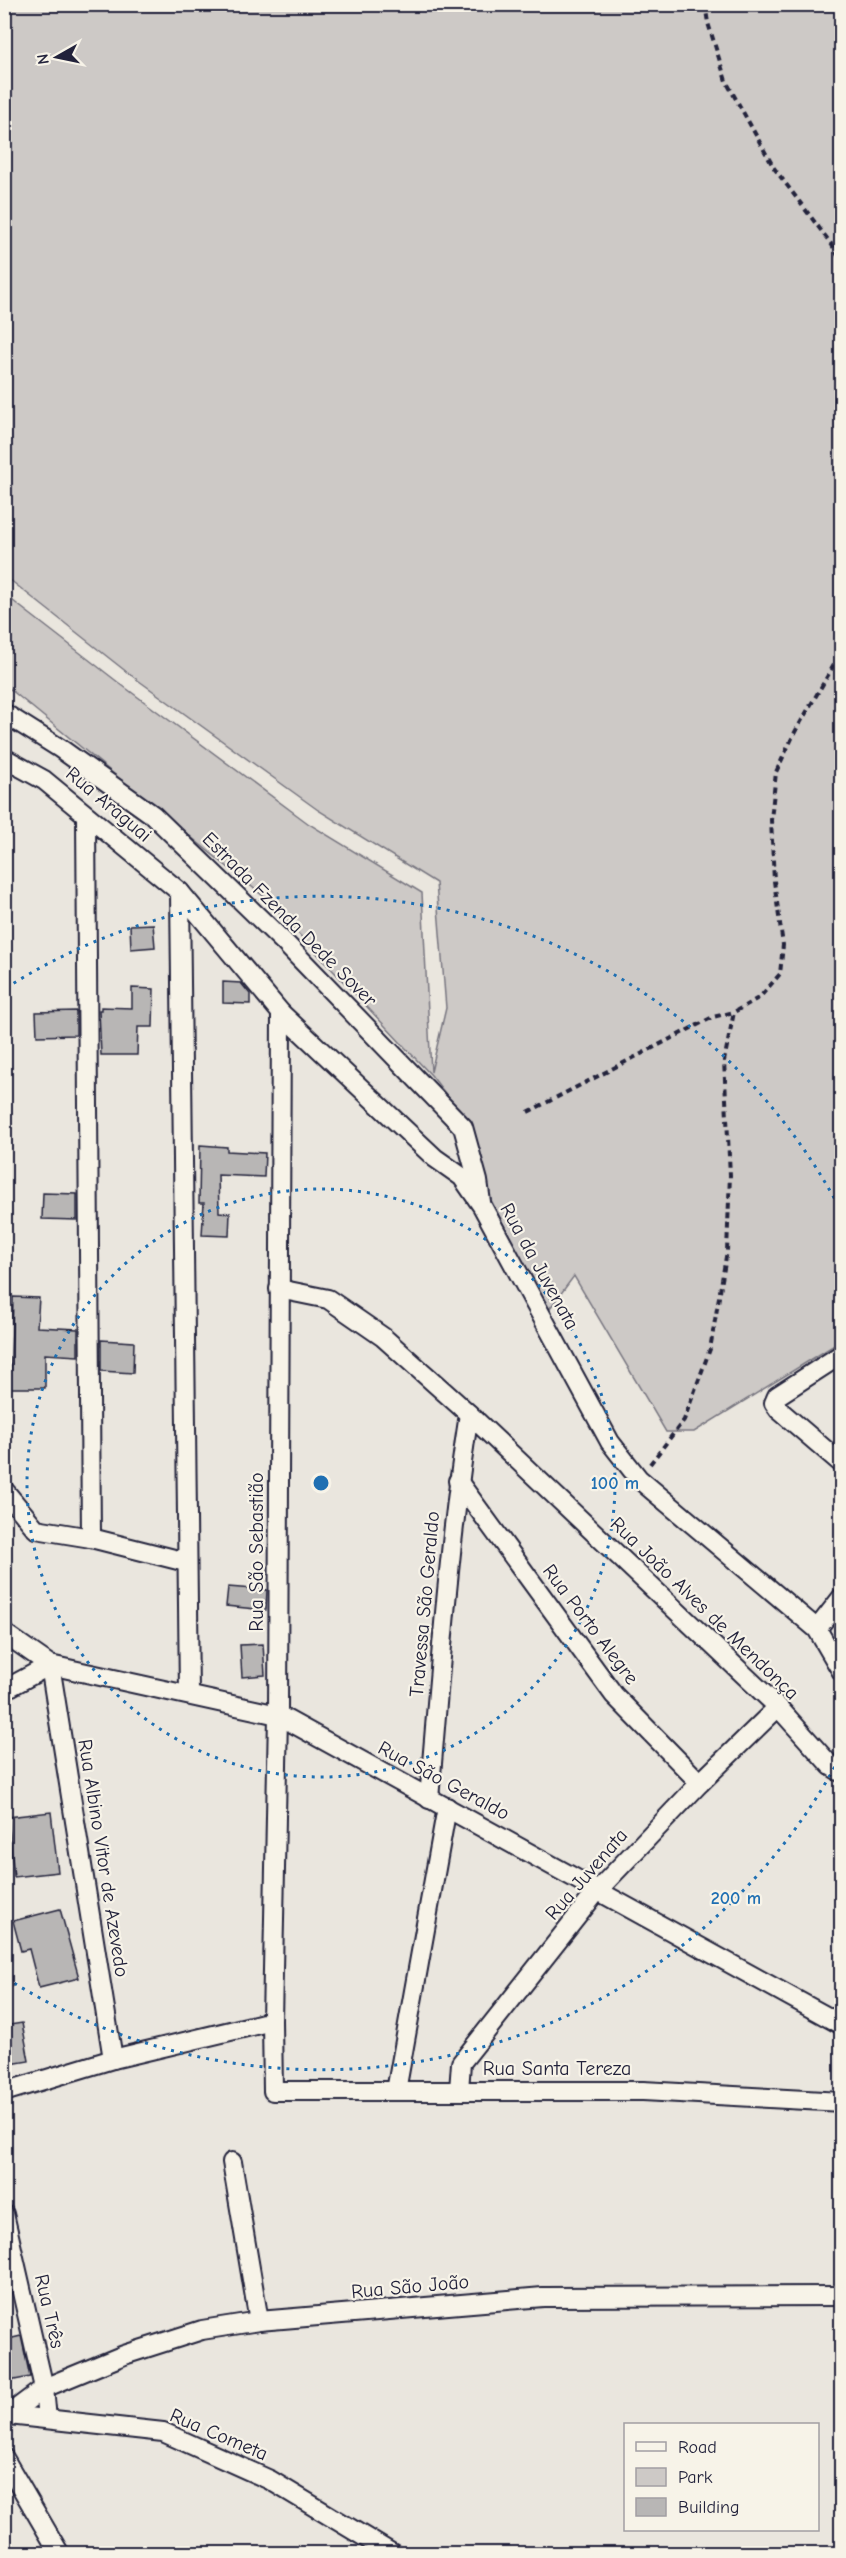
<svg xmlns="http://www.w3.org/2000/svg" width="846" height="2558" font-family="'Comic Neue',sans-serif">
<style>
.green{fill:#cdc9c6;stroke:#787680;stroke-width:1.5}
.building{fill:#b8b6b5;stroke:#22223b;stroke-width:1.5}
.lines{fill:none;stroke-linecap:round;stroke-linejoin:round}
.street-casing{stroke:#22223b;stroke-width:22}
.path{stroke:#22223b;stroke-width:4;stroke-dasharray:6 4.5;stroke-linecap:butt}
.street{stroke:#f7f3e8;stroke-width:18}
.ring{fill:none;stroke:#1f6fb2;stroke-width:3;stroke-dasharray:3 6}
.labels{text-anchor:middle;stroke-width:4.5;stroke-linejoin:round;paint-order:stroke}
.street-label{font-size:20px;fill:#22223b;stroke:#f7f3e8}
.centre{fill:#1f6fb2;stroke:#f7f3e8;stroke-width:3}
.ring-label{font-size:18px;text-anchor:middle;font-weight:bold;fill:#1f6fb2;stroke:#f7f3e8;stroke-width:4.5;stroke-linejoin:round;paint-order:stroke}
</style>
<rect width="100%" height="100%" fill="#eae6de"/>
<filter id="ink" filterUnits="userSpaceOnUse"><feTurbulence type="fractalNoise" baseFrequency=".0167" numOctaves="2"/><feDisplacementMap in="SourceGraphic" scale="12" xChannelSelector="R" yChannelSelector="G"/><feConvolveMatrix kernelMatrix="1 2 1 2 8 2 1 2 1" color-interpolation-filters="sRGB"/></filter>
<g filter="url(#ink)">
<polygon class="green" points="5,5 841,5 841,1341 694,1432 666,1432 574,1276 547,1312 491,1200 468,1123 431,1075 263,896 5,685 4,594 119,683 309,824 422,893 431,1072 446,1008 436,883 318,810 128,673 5,576"/>
<g class="building">
<polygon points="153,924 155,947 131,949 130,925"/>
<polygon points="223,982 241,983 250,994 250,1004 223,1003"/>
<polygon points="132,988 154,989 153,1027 138,1027 137,1055 101,1055 99,1010 101,1010 101,1007 132,1008"/>
<polygon points="76,1011 76,1035 37,1036 36,1012"/>
<polygon points="200,1145 227,1147 227,1151 265,1153 264,1177 218,1175 219,1212 230,1213 229,1236 202,1235 204,1203 199,1203"/>
<polygon points="43,1193 77,1194 77,1220 42,1219"/>
<polygon points="13,1297 39,1298 37,1327 78,1329 78,1356 45,1354 45,1388 10,1388"/>
<polygon points="101,1340 134,1342 133,1373 101,1371"/>
<polygon points="228,1587 267,1590 266,1610 226,1606"/>
<polygon points="263,1644 265,1675 242,1677 240,1645"/>
<polygon points="51,1812 58,1872 14,1877 8,1817"/>
<polygon points="60,1909 79,1978 39,1988 29,1949 21,1951 13,1921"/>
<polygon points="22,2023 29,2061 4,2065 4,2026"/>
<polygon points="21,2336 30,2377 4,2382 4,2340"/>
</g>
<g class="lines">
<defs>
<g id="street">
<polyline points="4,713 61,749 153,815 284,942 463,1127 478,1181 481,1202"/>
<polyline points="4,758 44,780 180,892 281,1013 435,1158 462,1177 482,1206 610,1442 639,1479 817,1629 842,1672"/>
<polyline points="86,816 91,1538"/>
<polyline points="180,892 189,1694"/>
<polyline points="281,1013 278,1715 272,2021 273,2091 643,2091 842,2102"/>
<polyline points="279,1289 328,1299 383,1337 469,1414 778,1707 831,1766 842,1773"/>
<polyline points="842,1354 777,1396 774,1403 779,1410 842,1464"/>
<polyline points="458,1481 614,1695 700,1783"/>
<polyline points="4,1490 36,1529 91,1538 186,1562"/>
<polyline points="817,1629 842,1597"/>
<polyline points="4,1633 50,1665 278,1715 842,2025"/>
<polyline points="4,1690 50,1665 113,2059"/>
<path d="M429,1799c11,-129 20,-258 40,-385"/>
<polyline points="459,2090 461,2063 598,1890 700,1783 778,1707"/>
<polyline points="396,2091 447,1807"/>
<polyline points="4,2092 113,2059 272,2021"/>
<polyline points="232,2162 259,2321"/>
<polyline points="4,2214 44,2388 47,2419"/>
<polyline points="9,2415 163,2432 270,2480 393,2554"/>
<polyline points="4,2418 44,2388 124,2355 202,2330 259,2321 543,2297 842,2296"/>
<polyline points="4,2458 60,2554"/>
</g>
</defs>
<use href="#street" class="street-casing"/>
<g class="path">
<polyline points="705,4 708,23 726,81 774,168 832,245 842,263"/>
<polyline points="528,1112 713,1017 734,1012"/>
<polyline points="650,1464 684,1420 710,1349 727,1251 730,1175 724,1061 734,1012 760,997 780,974 783,945 774,881 771,820 776,772 795,732 842,651"/>
</g>
<use href="#street" class="street"/>
</g>
</g>
<g class="ring">
<circle cx="321" cy="1483" r="294"/>
<path d="M839 1759A587 587 0 0 1 6 1978M6 988A587 587 0 0 1 839 1207"/>
</g>
<g class="labels">
<g class="street-label">
<text transform="translate(109 804) rotate(40)" y="7">Rua Araguai</text>
<text transform="translate(290 919) rotate(45)" y="7">Estrada Fzenda Dede Sover</text>
<text transform="translate(540 1266) rotate(61)" y="7">Rua da Juvenata</text>
<text transform="translate(256 1552) rotate(-90)" y="7">Rua São Sebastião</text>
<text transform="translate(424 1604) rotate(-85)" y="7">Travessa São Geraldo</text>
<text transform="translate(705 1608) rotate(44)" y="7">Rua João Alves de Mendonça</text>
<text transform="translate(591 1624) rotate(53)" y="7">Rua Porto Alegre</text>
<text transform="translate(444 1780) rotate(28)" y="7">Rua São Geraldo</text>
<text transform="translate(104 1858) rotate(81)" y="7">Rua Albino Vitor de Azevedo</text>
<text transform="translate(586 1874) rotate(-49)" y="7">Rua Juvenata</text>
<text x="557" y="2075">Rua Santa Tereza</text>
<text transform="translate(410 2286) rotate(-5)" y="7">Rua São João</text>
<text transform="translate(50 2311) rotate(77)" y="7">Rua Três</text>
<text transform="translate(219 2434) rotate(23)" y="7">Rua Cometa</text>
</g>
</g>
<circle cx="321" cy="1483" r="9" class="centre"/>
<g class="ring-label">
<text x="615" y="1489">100 m</text>
<text x="736" y="1904">200 m</text>
</g>
<rect width="846" height="2558" fill="none" stroke="#f7f3e8" stroke-width="24"/>
<rect x="12" y="12" width="822" height="2534" fill="none" stroke="#22223b" stroke-width="2" filter="url(#ink)"/>
<rect x="624" y="2423" width="195" height="108" fill="#f7f3e8" stroke="#a29fa3" stroke-width="1.5"/>
<rect x="636" y="2442" width="30" height="9" fill="#f7f3e8" stroke="#a29fa3" stroke-width="1.5"/>
<text x="678" y="2453" font-size="18" fill="#22223b">Road</text>
<rect x="636" y="2468" width="30" height="18" fill="#cdc9c6" stroke="#a29fa3" stroke-width="1.5"/>
<text x="678" y="2483" font-size="18" fill="#22223b">Park</text>
<rect x="636" y="2498" width="30" height="18" fill="#b8b6b5" stroke="#a29fa3" stroke-width="1.5"/>
<text x="678" y="2513" font-size="18" fill="#22223b">Building</text>
<g transform="translate(57 57) rotate(261)" stroke="#f7f3e8" stroke-width="4.5" paint-order="stroke">
<path d="M0-4.5L10 22L0 15L-10 22Z" fill="#22223b"/>
<text y="-9" font-size="16" font-weight="bold" text-anchor="middle" fill="#22223b">N</text>
</g>
</svg>
